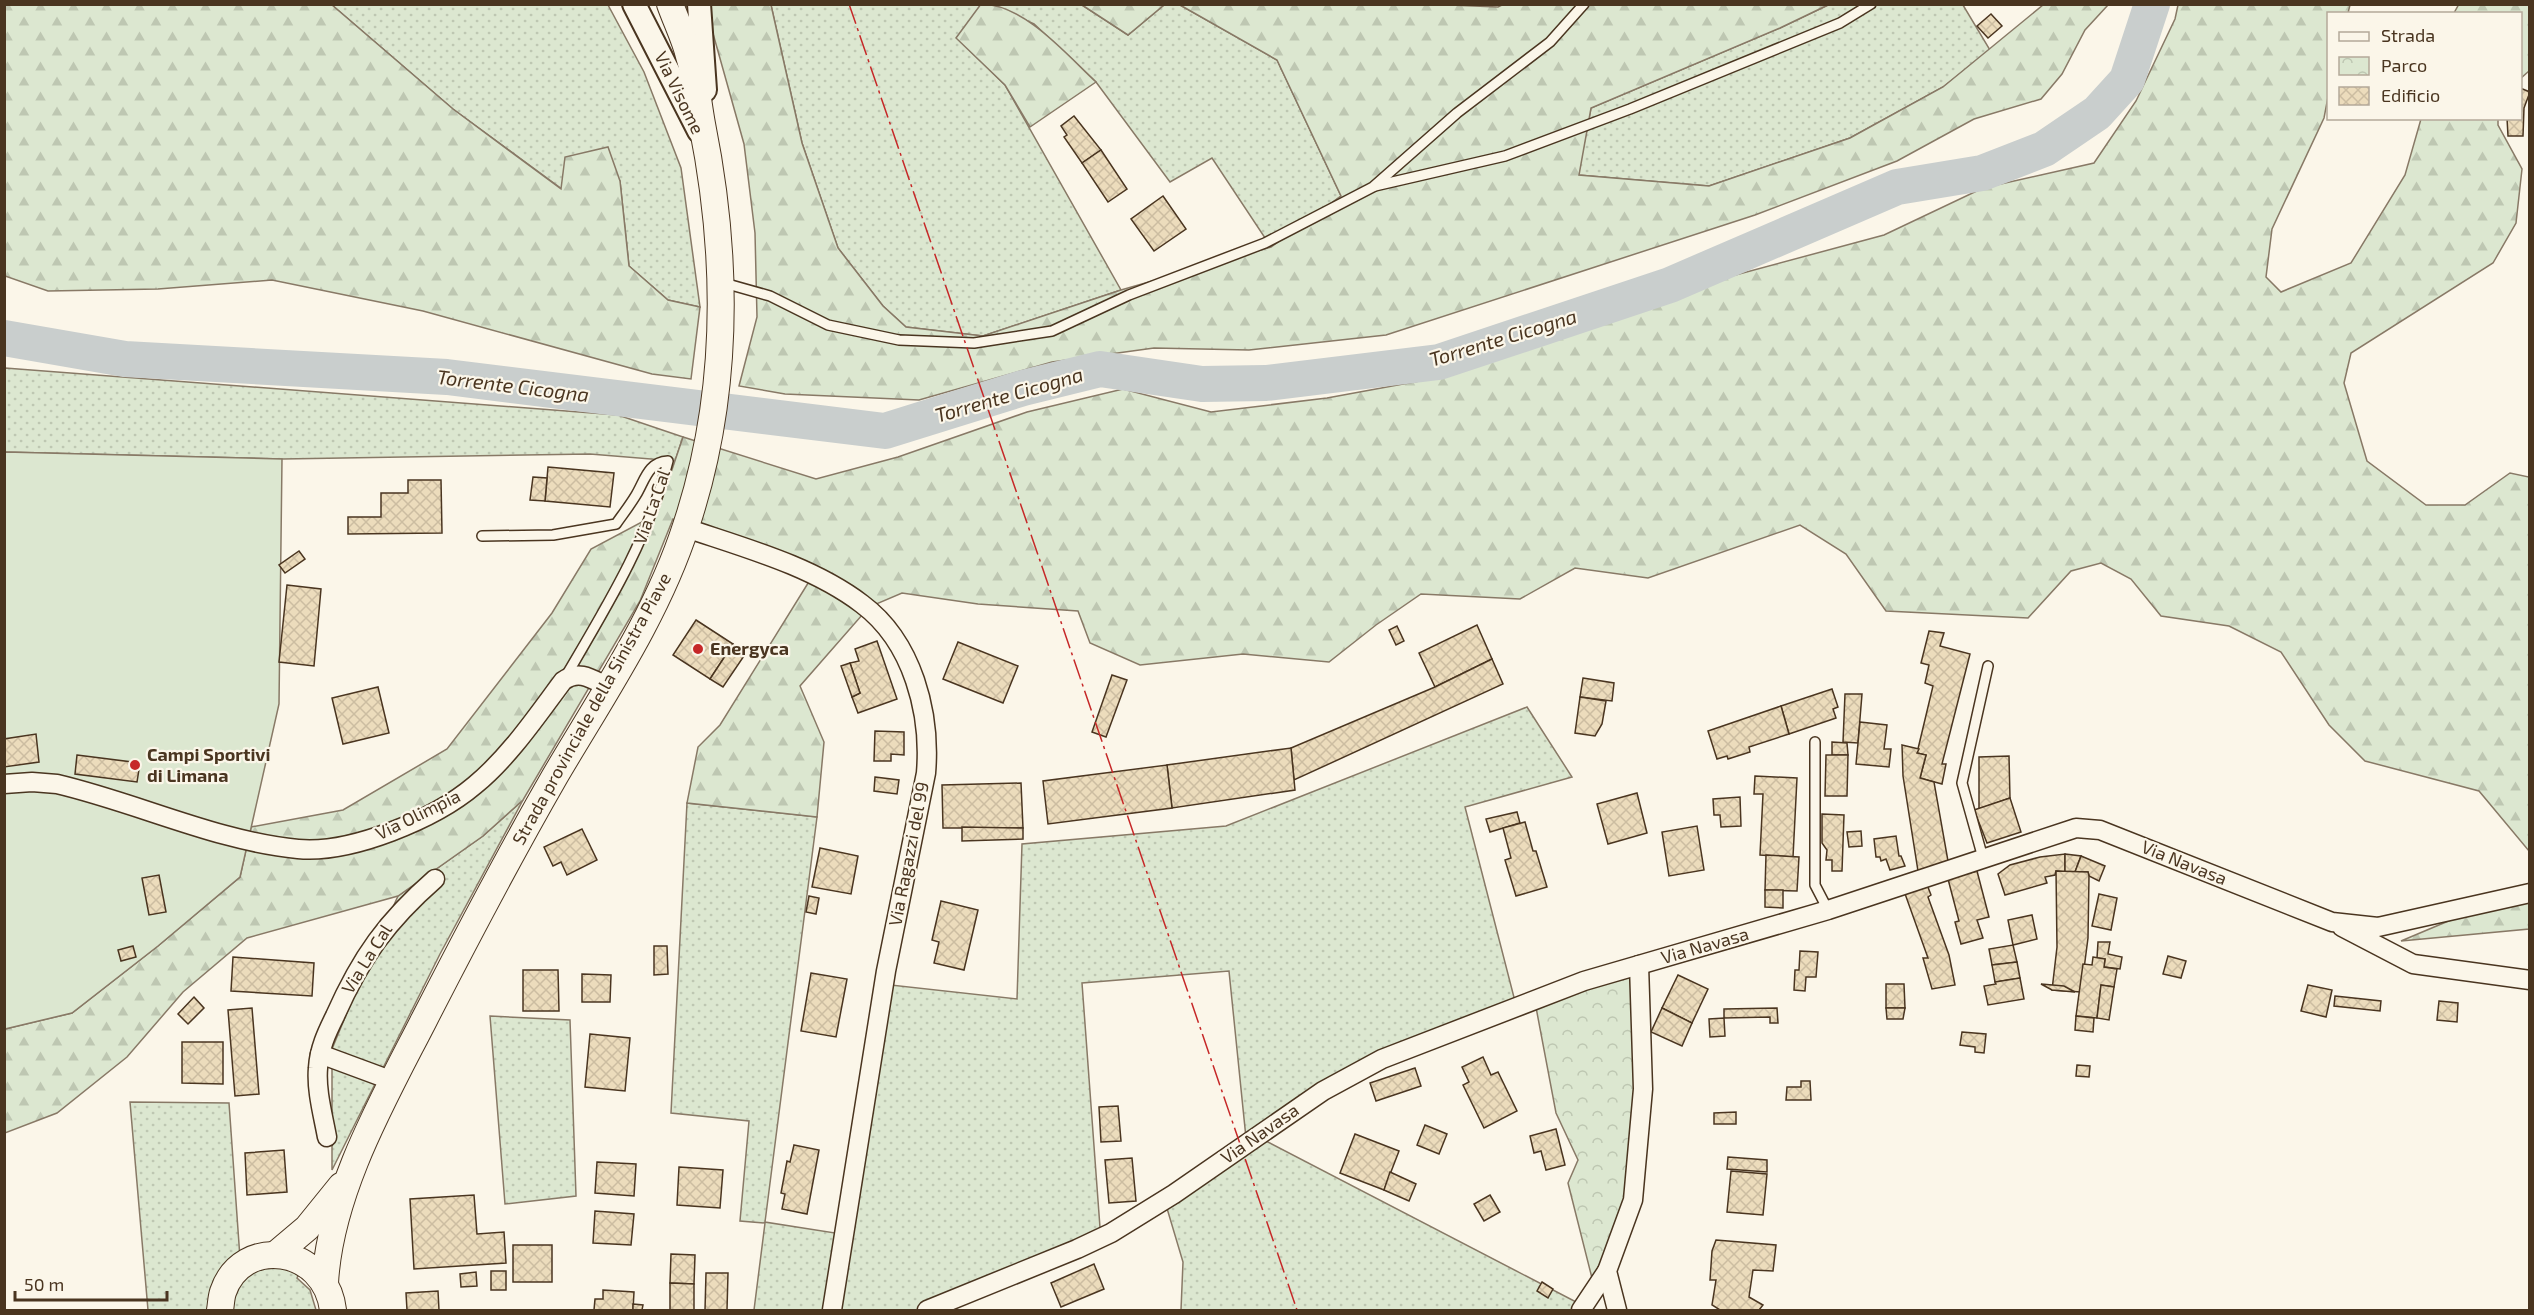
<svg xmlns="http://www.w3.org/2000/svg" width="2534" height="1315" font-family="'Exo 2',sans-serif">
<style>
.grass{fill:url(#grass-dots);stroke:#887966;stroke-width:1.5}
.forest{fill:url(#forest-firs);stroke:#887966;stroke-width:1.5}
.park{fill:url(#park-crowns);stroke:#887966;stroke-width:1.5}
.pitch{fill:#dce7d0;stroke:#887966;stroke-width:1.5}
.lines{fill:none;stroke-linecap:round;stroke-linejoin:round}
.river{stroke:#c9cecd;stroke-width:36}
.building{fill:url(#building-cross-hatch);stroke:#4a3520;stroke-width:1.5}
.service-casing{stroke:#4a3520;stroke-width:12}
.minor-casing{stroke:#4a3520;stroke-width:21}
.tertiary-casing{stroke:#4a3520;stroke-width:26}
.secondary-casing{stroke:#4a3520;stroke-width:28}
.service{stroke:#fbf6e9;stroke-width:9}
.minor{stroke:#fbf6e9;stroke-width:18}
.tertiary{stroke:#fbf6e9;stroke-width:22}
.secondary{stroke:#fbf6e9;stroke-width:26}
.power{stroke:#c62828;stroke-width:1.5;stroke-dasharray:21 4.5 3 4.5;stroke-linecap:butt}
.poi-dot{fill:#c62828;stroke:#fbf6e9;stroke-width:2}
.labels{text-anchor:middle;stroke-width:4.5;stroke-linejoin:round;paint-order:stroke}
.street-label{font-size:18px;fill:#4a3520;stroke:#fbf6e9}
.poi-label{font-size:18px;font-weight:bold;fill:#4a3520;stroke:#fbf6e9;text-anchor:start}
.water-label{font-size:20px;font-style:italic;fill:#4a3520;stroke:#fbf6e9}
</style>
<defs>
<pattern id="grass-dots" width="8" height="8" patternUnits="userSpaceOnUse" patternTransform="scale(1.5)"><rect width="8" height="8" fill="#dce7d0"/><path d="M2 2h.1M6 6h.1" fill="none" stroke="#bec7b2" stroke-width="1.8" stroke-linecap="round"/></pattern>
<pattern id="forest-firs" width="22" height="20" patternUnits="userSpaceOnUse" patternTransform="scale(1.5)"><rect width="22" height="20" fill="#dce7d0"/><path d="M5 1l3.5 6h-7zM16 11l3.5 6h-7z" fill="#bec7b2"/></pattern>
<pattern id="park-crowns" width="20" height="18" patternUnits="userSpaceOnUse" patternTransform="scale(1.5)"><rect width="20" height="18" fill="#dce7d0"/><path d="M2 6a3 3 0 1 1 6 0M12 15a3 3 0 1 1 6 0" fill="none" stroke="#bec7b2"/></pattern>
<pattern id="building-cross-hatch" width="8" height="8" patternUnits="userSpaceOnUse" patternTransform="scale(1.5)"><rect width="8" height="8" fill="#ecdcbc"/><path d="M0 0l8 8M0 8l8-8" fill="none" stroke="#ccbda1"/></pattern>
</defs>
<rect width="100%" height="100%" fill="#fbf6e9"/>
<g class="grass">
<polygon points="332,5 608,5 644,72 681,168 700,307 668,300 629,266 620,181 562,189 453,109"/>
<polygon points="771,5 981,5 957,38 1005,85 1121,290 983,336 906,327 883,306 838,248 802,143"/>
<polygon points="992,5 1082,5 1128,35 1164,5 1180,5 1277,60 1341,196 1271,247 1212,158 1170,182 1096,82 1034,24"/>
<polygon points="1828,5 1963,5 1990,50 1943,87 1850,138 1709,186 1578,175 1591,108 1780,28"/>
<polygon points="5,368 618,415 683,437 675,461 590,454 282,459 5,452"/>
<polygon points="1527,707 1572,777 1465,807 1517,1009 1383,1063 1262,1139 1580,1304 1575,1310 1181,1310 1183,1262 1166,1205 1246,1138 1229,971 1082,983 1101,1241 941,1310 754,1310 765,1223 740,1221 749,1121 671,1113 687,803 817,817 765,1222 841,1234 882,984 1017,999 1022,844 1226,826"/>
<polygon points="523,800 440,954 332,1170 332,1049 362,976 398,896 483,836"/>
<polygon points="490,1016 570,1020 576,1196 505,1204"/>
<polygon points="130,1102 229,1103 240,1258 309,1252 297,1278 310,1290 316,1310 148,1310"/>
</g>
<g class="forest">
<path d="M981,4c43,0 85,50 115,78l-66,45 -25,-42 -49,-47z"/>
<polygon points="1425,4 1498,7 1504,4 1828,5 1780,28 1591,108 1579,175 1709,186 1850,138 1943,87 2043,5 2108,5 2085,30 2062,74 2041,99 1974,119 1897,161 1755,215 1386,335 1249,350 1154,348 1052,362 919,400 785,394 739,386 757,317 755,233 744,144 705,5 771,5 802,143 838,248 883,306 906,327 983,336 1121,290 1271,247 1341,196 1277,60 1180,5"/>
<polygon points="2459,4 2529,5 2529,71 2521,78 2520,14 2454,13"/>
<polygon points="4,5 332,5 453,109 561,189 565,157 608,147 620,181 629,266 668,300 700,307 691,379 652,374 423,311 272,280 158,289 48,291 5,276"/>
<polygon points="1082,5 1164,5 1128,35"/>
<polygon points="2178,5 2350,5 2348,13 2328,14 2328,97 2324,118 2272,229 2266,277 2281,292 2351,263 2405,175 2421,119 2498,119 2498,125 2522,169 2516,223 2493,263 2351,353 2344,383 2367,461 2426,505 2465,505 2510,473 2529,477 2529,851 2479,791 2365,761 2329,725 2281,652 2229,626 2161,616 2131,579 2101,563 2071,571 2028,618 1886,611 1846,554 1800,525 1648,578 1575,568 1520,599 1421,594 1376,625 1329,662 1243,654 1140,665 1090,643 1078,611 978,604 902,593 869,607 800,686 824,742 817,817 687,803 698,747 720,725 810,580 673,519 640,601 523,800 483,836 398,896 247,938 183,992 127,1057 57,1113 5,1133 5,1029 72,1013 158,946 240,877 251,827 343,810 447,749 552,613 591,549 657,514 683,437 816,479 898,457 1027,412 1123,389 1211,412 1327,398 1452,375 1728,277 1884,235 1983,188 2094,163 2136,101 2175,19"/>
<polygon points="2529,887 2529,929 2401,941"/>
</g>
<polygon class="park" points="1643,969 1637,1196 1594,1286 1568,1183 1578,1160 1556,1113 1535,1002"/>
<polygon class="pitch" points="5,452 282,459 279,704 240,877 158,946 72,1013 5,1029"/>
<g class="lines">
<polyline class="river" points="4,338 125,359 447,377 885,431 1023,388 1100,369 1202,384 1266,383 1439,362 1670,285 1897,187 1982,173 2044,149 2097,113 2127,80 2152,4"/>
</g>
<g class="building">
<polygon points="1991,14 2002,26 1988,38 1977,26"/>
<polygon points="2520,88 2530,92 2524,108 2523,136 2508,136 2507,118 2520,118"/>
<polygon points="1074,116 1101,150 1082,163 1064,137 1067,135 1061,126"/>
<polygon points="1101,150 1127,189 1108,202 1082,163"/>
<polygon points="1163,196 1186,229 1154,251 1131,219"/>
<polygon points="548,467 614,473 610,507 545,501"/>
<polygon points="533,477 547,478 545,501 530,500"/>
<polygon points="408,480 441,480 442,533 348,534 348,517 381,517 381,493 408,493"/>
<polygon points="299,551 305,559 285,573 279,565"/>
<polygon points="287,585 321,589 314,666 279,662"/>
<polygon points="696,620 733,644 710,679 673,655"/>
<polygon points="1477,625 1492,659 1435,687 1419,653"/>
<polygon points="1397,626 1404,641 1396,645 1389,630"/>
<polygon points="1929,631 1944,633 1940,646 1970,654 1942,764 1946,764 1942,784 1920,778 1926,755 1917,753 1933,686 1925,683 1929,665 1921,663"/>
<polygon points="877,641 897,699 858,713 852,697 860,693 850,663 859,661 855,649"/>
<polygon points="958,642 1018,666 1003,703 943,679"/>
<polygon points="733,644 746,653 723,687 710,679"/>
<polygon points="1492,659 1503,684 1294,780 1291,748 1435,687"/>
<polygon points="850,663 860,693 852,697 841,666"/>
<polygon points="1112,675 1127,680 1106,737 1092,732"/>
<polygon points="1583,678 1614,683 1612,701 1580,697"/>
<polygon points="378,687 389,733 343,744 332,698"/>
<polygon points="1832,689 1838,707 1833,709 1836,718 1789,734 1781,706"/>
<polygon points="1845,694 1862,694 1858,743 1843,742"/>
<polygon points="1580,697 1606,701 1602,724 1595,736 1575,733"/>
<polygon points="1781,706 1789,734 1749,747 1750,752 1728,759 1727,756 1717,759 1708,731"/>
<polygon points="1860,722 1887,725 1884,749 1891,749 1889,767 1856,764"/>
<polygon points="875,731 904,732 904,755 891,754 891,761 874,761"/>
<polygon points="36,734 39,762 4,767 4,739"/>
<polygon points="1832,742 1847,743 1848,755 1832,755"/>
<polygon points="1902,745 1919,749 1917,753 1926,755 1920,778 1934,782 1948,861 1918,871 1903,776"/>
<polygon points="1291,748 1295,790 1172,808 1167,765"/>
<polygon points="77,755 140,763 137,782 75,774"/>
<polygon points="1826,755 1848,755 1847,796 1825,796"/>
<polygon points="2009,756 2010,798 1979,809 1979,757"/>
<polygon points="1167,765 1172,808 1048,824 1043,781"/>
<polygon points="1755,776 1797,778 1793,857 1760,855 1763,794 1754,794"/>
<polygon points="875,777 899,780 897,794 874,791"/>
<polygon points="1021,783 1023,828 943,828 942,785"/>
<polygon points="1637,793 1647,833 1608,844 1597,804"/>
<polygon points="1740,797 1741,826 1721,827 1720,815 1714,815 1713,799"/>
<polygon points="2010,798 2021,832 1987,843 1974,810"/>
<polygon points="1517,812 1520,823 1490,832 1486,819"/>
<polygon points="1822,814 1844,815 1842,871 1832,871 1832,860 1826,860 1827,850 1822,843"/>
<polygon points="1525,822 1533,851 1536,851 1547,887 1516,896 1505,860 1511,858 1503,828"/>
<polygon points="1697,826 1704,870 1669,876 1662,832"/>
<polygon points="962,827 1023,828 1023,839 962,841"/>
<polygon points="582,829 597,860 567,875 561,862 553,866 544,847"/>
<polygon points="1861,831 1862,846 1849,847 1847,832"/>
<polygon points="1896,836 1899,856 1901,856 1905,866 1890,870 1886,859 1881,861 1880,857 1876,857 1874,839"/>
<polygon points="820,848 858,856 851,894 812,887"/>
<polygon points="2065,854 2065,872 2056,871 2055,875 2045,877 2047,883 2005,895 1998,874 2010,865 2040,857"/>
<polygon points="2065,854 2081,856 2075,872 2065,872"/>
<polygon points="1766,855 1799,857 1797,891 1765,890"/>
<polygon points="2081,856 2105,866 2099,881 2089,876 2088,872 2075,872"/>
<polygon points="1977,871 1989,917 1977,920 1983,938 1961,944 1955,922 1959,921 1948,879"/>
<polygon points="2056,871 2088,872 2089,876 2088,938 2081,992 2052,990 2057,947"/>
<polygon points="159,875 166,912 149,915 142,878"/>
<polygon points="1926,882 1931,895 1928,897 1949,955 1955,985 1932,989 1923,958 1928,958 1904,891"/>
<polygon points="1765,890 1783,890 1783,908 1765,907"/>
<polygon points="2099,894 2117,898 2111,930 2092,926"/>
<polygon points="809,896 819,898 816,914 806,912"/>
<polygon points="941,901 978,910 964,970 934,963 939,942 932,940"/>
<polygon points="2032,915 2037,939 2013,945 2008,920"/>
<polygon points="2098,942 2110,942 2108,954 2122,957 2120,969 2104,967 2105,959 2097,958"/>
<polygon points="2013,945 2017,962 1992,965 1989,949"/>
<polygon points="133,946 136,957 121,961 118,950"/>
<polygon points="654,946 667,946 668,974 654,975"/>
<polygon points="1800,951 1818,952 1816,977 1806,977 1805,991 1794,990 1795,970 1799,970"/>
<polygon points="2168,956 2186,961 2181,978 2163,974"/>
<polygon points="233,957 314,963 312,996 231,991"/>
<polygon points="2093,957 2105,959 2104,967 2117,969 2114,987 2101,985 2097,1018 2076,1016 2083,964 2092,965"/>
<polygon points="2017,962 2020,978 1995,982 1992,965"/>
<polygon points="523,970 558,970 559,1011 523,1011"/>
<polygon points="811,973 847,979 836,1037 801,1031"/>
<polygon points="582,974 611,975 610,1002 582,1002"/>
<polygon points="1678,975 1708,989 1692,1023 1662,1008"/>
<polygon points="2020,978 2024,999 1988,1005 1984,986 1996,984 1995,982"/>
<polygon points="1886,984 1904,984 1905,1008 1886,1008"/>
<polygon points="2041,984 2064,986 2075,992 2052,990"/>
<polygon points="2101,985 2114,987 2109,1020 2097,1018"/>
<polygon points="2308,985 2332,990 2326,1017 2301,1011"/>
<polygon points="2335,996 2381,1001 2380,1011 2334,1006"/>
<polygon points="194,997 204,1008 188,1024 178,1014"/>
<polygon points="2439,1001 2458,1003 2457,1022 2437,1020"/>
<polygon points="252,1008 259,1094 235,1096 228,1010"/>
<polygon points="1662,1008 1692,1023 1682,1046 1651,1032"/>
<polygon points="1777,1008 1778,1023 1770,1023 1770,1017 1724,1018 1724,1009"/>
<polygon points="1886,1008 1905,1008 1903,1019 1887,1019"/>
<polygon points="2076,1016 2094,1018 2093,1032 2075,1030"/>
<polygon points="1724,1018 1725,1036 1710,1037 1709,1019"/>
<polygon points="1962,1032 1986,1034 1984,1053 1975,1052 1975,1047 1960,1045"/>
<polygon points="590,1034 630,1038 625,1091 585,1087"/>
<polygon points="182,1042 223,1042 223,1084 182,1083"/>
<polygon points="1483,1057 1491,1075 1498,1072 1517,1111 1484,1128 1463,1085 1469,1082 1462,1067"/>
<polygon points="2077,1065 2090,1066 2089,1077 2076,1076"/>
<polygon points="1415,1068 1421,1086 1376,1101 1370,1083"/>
<polygon points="1801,1081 1810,1081 1811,1100 1786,1100 1787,1087 1801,1087"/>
<polygon points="1118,1106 1121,1141 1101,1142 1099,1107"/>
<polygon points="1736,1112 1736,1124 1714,1124 1714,1113"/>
<polygon points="1425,1125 1447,1134 1439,1154 1417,1145"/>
<polygon points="1556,1129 1565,1165 1546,1170 1541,1151 1534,1153 1530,1136"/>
<polygon points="1355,1134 1399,1151 1384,1190 1340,1173"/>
<polygon points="794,1145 819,1150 807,1214 782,1209 785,1194 781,1193 787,1161 790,1162"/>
<polygon points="284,1150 287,1192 247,1195 245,1153"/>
<polygon points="1728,1157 1767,1160 1767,1172 1727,1169"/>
<polygon points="1132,1158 1136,1201 1109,1203 1105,1160"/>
<polygon points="597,1162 636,1164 634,1196 595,1193"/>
<polygon points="679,1167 723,1170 720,1208 677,1205"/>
<polygon points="1731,1171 1767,1174 1763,1215 1727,1212"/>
<polygon points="1390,1172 1416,1184 1409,1201 1384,1190"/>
<polygon points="474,1195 477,1234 504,1232 506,1263 414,1269 410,1199"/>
<polygon points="1490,1195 1500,1212 1484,1221 1474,1204"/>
<polygon points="595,1211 634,1214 631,1245 593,1243"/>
<polygon points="1716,1240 1776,1245 1773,1271 1753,1270 1749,1297 1763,1305 1759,1310 1720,1310 1712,1305 1716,1280 1710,1280 1712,1251"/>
<rect x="513" y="1245" width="39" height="37"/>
<polygon points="671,1254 695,1255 694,1284 670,1283"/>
<polygon points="1094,1264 1104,1289 1061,1307 1051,1283"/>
<rect x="491" y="1271" width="15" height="19"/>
<polygon points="476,1272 477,1286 461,1287 460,1274"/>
<polygon points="706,1273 728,1273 727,1310 705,1310"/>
<polygon points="1542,1282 1553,1289 1548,1298 1537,1291"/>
<polygon points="670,1283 694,1284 694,1310 670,1310"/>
<polygon points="603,1290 634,1292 633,1310 594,1310 595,1299 603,1299"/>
<polygon points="438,1291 439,1310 407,1310 406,1293"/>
<polygon points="633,1304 643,1305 642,1310 633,1310"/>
</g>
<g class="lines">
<defs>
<g id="service">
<polyline points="1375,186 1505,156 1630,109 1840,23 1871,4"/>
<polyline points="724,283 770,296 828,325 899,340 974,343 1052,331 1129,295 1265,243 1373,187 1457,113 1550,42 1584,4"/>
<path d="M482,536l71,-1 63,-11c7,-10 14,-19 20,-29 9,-15 12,-33 32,-34 -20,79 -61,145 -102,215"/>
<polyline points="1815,742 1815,885 1828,910"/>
<polyline points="1983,858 1962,783 1988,666"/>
</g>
<g id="minor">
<path d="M686,528c59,20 126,38 176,76 51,38 69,109 64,169l-40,198 -54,339"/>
<path d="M4,784l28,-2 25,2c81,19 159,57 241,65 53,5 137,-30 177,-64 35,-29 61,-68 88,-104 16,-12 29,-2 45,6"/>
<polyline points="2342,927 2413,964 2530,980"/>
<polyline points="320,1054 393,1081"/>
<path d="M327,1137c-4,-22 -11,-47 -9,-69 1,-19 9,-36 17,-52 26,-59 52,-95 100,-137"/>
<polyline points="927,1310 1077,1249 1111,1233 1174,1194 1323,1091 1382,1059 1584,981 1828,910 2076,828 2100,830 2332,922 2378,927 2530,893"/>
<polyline points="1581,1310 1607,1271"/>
<polyline points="1617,1310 1607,1271 1633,1200 1643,1089 1639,965"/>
</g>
<g id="tertiary">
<polyline points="634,4 699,131"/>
<polyline points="699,4 705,90"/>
</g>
<g id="secondary">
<polyline points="275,1255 307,1228 341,1186"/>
<path d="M325,1283c5,-91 58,-183 99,-263 42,-82 85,-164 131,-244 47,-80 102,-160 131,-250 44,-132 43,-267 16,-402 -4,-22 -6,-46 -13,-68 -4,-17 -13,-35 -19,-52"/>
<path d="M220,1310c1,-5 1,-12 3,-18 19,-57 102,-46 110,18"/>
</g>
</defs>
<use href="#service" class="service-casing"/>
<use href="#minor" class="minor-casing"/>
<use href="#tertiary" class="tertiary-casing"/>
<use href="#secondary" class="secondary-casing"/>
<use href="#service" class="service"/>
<use href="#minor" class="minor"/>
<use href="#tertiary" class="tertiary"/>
<use href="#secondary" class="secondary"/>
<polyline class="power" points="849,4 1297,1310"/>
</g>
<g class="poi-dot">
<circle cx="698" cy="649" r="6"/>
<circle cx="135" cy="765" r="6"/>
</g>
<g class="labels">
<g class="street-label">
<text transform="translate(679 93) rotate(64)" y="6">Via Visome</text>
<text transform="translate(652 507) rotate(-71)" y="6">Via La Cal</text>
<text transform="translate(592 709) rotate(-61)" y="6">Strada provinciale della Sinistra Piave</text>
<text transform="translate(418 815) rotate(-26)" y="6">Via Olimpia</text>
<text transform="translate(909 854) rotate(-79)" y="6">Via Ragazzi del 99</text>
<text transform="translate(2184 863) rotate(22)" y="6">Via Navasa</text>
<text transform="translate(1705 946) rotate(-16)" y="6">Via Navasa</text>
<text transform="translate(367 959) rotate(-58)" y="6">Via La Cal</text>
<text transform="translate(1260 1134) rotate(-35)" y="6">Via Navasa</text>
</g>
<g class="poi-label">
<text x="710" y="655">Energyca</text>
<text x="147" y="761">Campi Sportivi<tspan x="147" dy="21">di Limana</tspan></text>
</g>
<g class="water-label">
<text transform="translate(1503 338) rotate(-17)" y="7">Torrente Cicogna</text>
<text transform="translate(513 386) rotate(7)" y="7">Torrente Cicogna</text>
<text transform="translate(1009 395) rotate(-16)" y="7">Torrente Cicogna</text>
</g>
</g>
<rect width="2534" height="1315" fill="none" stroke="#4a3520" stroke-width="12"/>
<rect x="2327" y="12" width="195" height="108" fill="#fbf6e9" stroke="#b4a999" stroke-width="1.5"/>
<rect x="2339" y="32" width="30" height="9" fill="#fbf6e9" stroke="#b4a999" stroke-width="1.5"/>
<text x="2381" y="42" font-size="18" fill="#4a3520">Strada</text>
<rect x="2339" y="57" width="30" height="18" fill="url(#park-crowns)" stroke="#b4a999" stroke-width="1.5"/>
<text x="2381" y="72" font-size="18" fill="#4a3520">Parco</text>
<rect x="2339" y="87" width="30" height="18" fill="url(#building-cross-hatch)" stroke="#b4a999" stroke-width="1.5"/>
<text x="2381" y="102" font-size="18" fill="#4a3520">Edificio</text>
<path d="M15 1291v9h152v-9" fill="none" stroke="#4a3520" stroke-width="3"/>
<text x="24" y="1291" font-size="18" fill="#4a3520" stroke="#fbf6e9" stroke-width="4.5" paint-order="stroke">50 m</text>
</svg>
